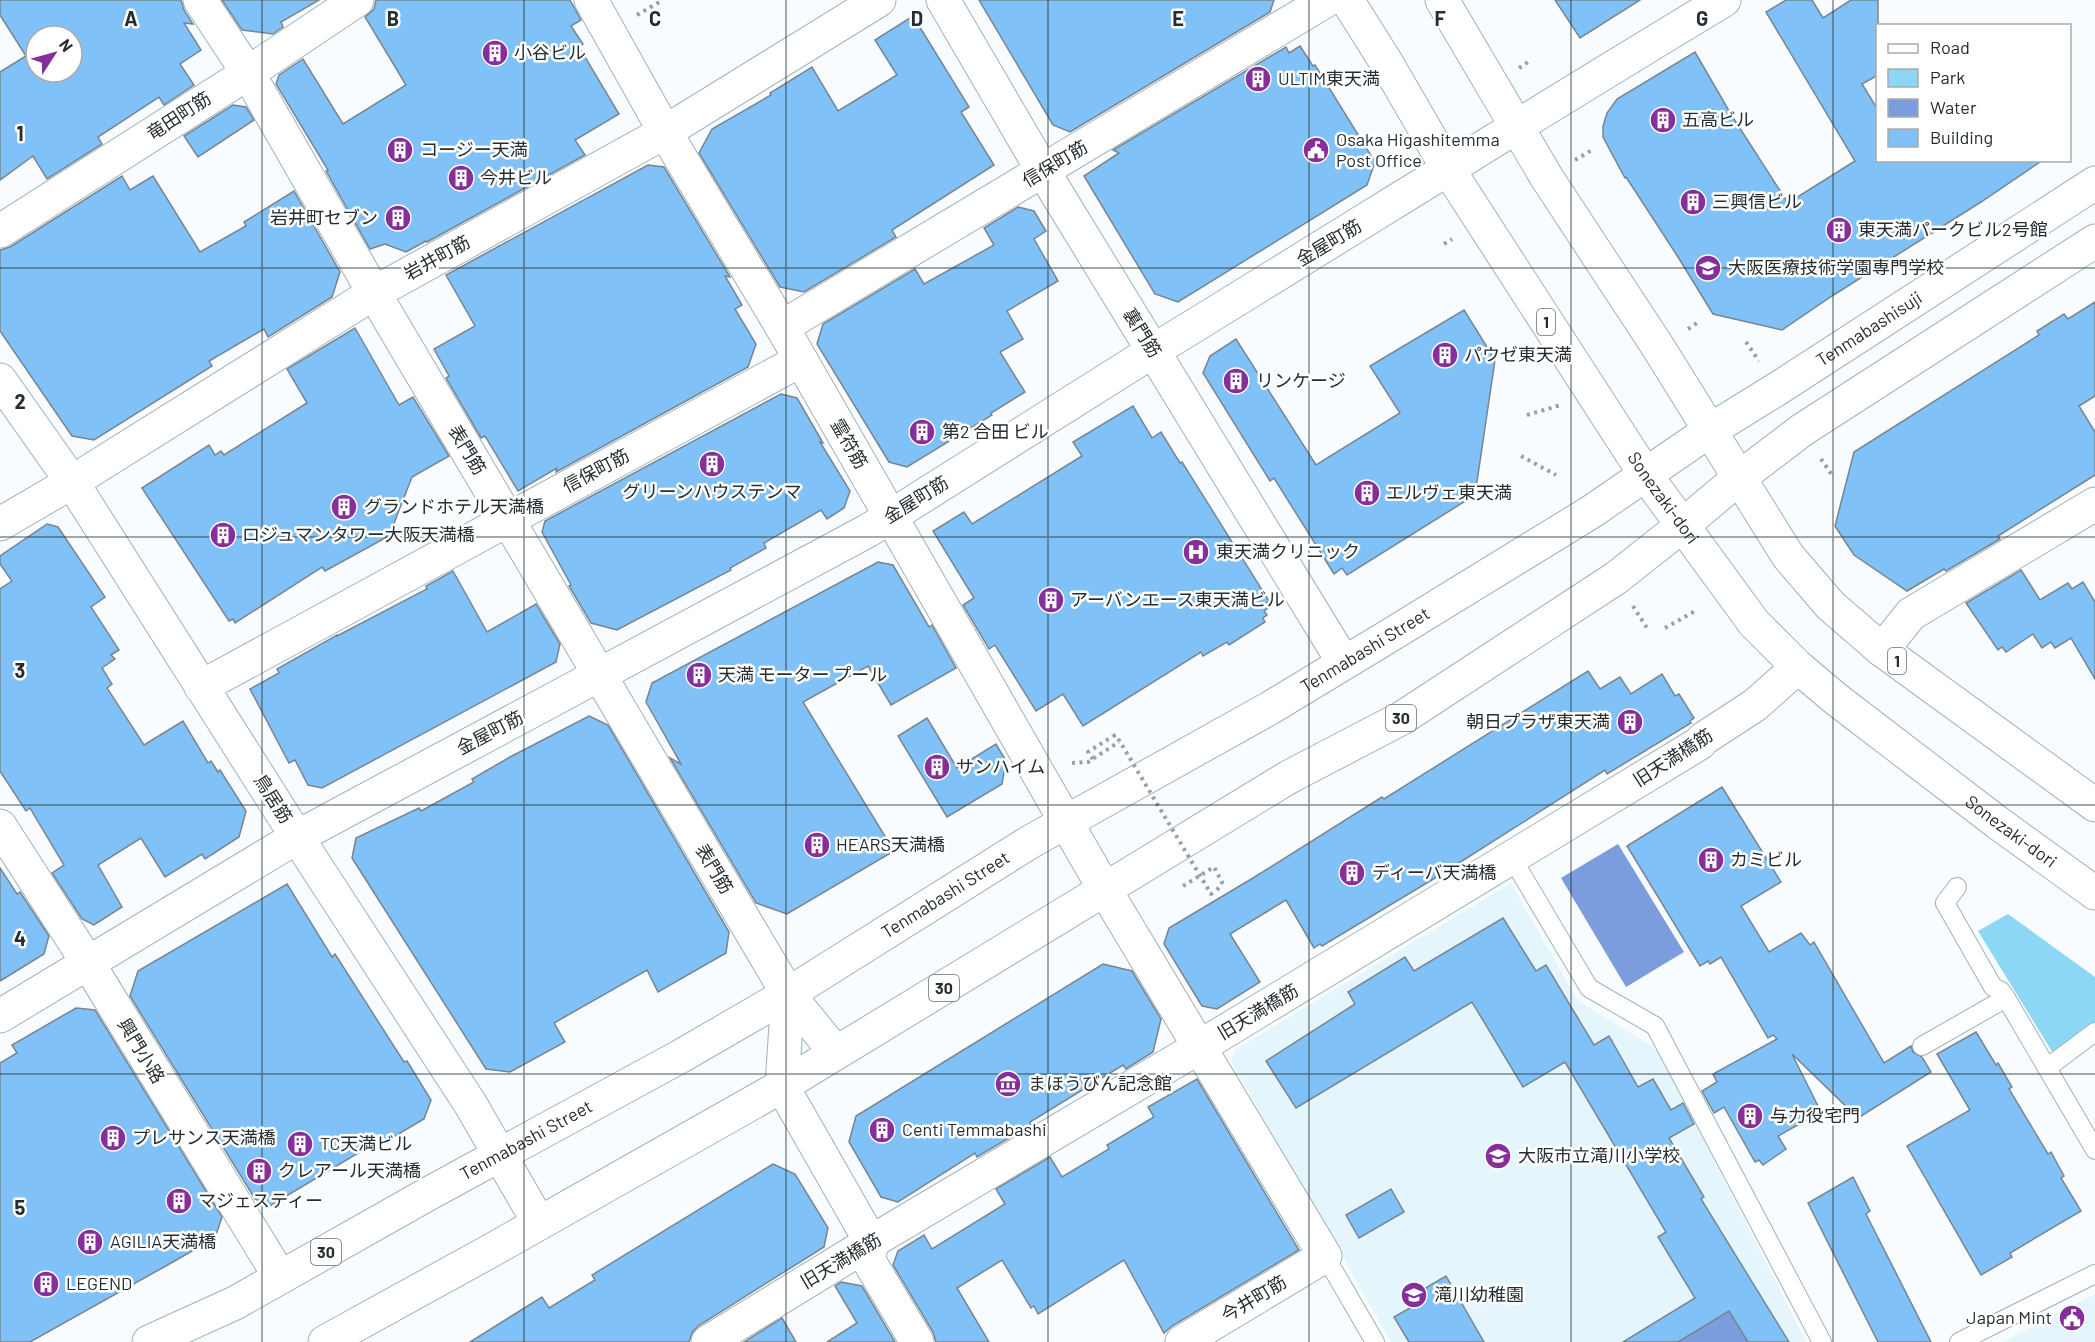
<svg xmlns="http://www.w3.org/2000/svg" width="2095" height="1342" font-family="Barlow,'Noto Sans JP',sans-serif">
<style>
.built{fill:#e4f5fc}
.green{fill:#8bd7f5}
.water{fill:#7c9ddd}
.building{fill:#80c2f7;stroke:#788591;stroke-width:1.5;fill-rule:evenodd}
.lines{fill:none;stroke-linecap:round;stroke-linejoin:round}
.service-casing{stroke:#a0b3bb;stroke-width:20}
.minor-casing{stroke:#a0b3bb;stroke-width:35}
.tertiary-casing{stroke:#a0b3bb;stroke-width:35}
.primary-casing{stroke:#a0b3bb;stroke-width:35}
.trunk-casing{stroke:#a0b3bb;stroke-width:35}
.path{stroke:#999fa2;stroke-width:4;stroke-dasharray:3 4.5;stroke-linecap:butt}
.service{stroke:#fff;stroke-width:18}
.minor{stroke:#fff;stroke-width:33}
.tertiary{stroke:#fff;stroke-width:33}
.primary{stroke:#fff;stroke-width:33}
.trunk{stroke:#fff;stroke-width:33}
.path-bridge{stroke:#999fa2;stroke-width:4;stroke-dasharray:3 4.5;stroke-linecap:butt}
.grid{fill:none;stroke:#252d30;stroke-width:1.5;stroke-opacity:0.55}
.labels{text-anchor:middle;stroke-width:5;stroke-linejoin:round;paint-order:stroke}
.shield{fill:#fff;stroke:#666c6e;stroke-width:1.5}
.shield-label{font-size:16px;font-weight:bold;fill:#252d30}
.poi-label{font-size:18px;fill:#252d30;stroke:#fff;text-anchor:start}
.street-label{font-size:18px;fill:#252d30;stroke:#fff}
.grid-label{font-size:20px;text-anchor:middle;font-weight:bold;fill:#252d30;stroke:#fff;stroke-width:5;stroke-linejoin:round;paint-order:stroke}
</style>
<rect width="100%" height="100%" fill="#f8fcfe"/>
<g class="built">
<polygon points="1511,883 1578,1001 1658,1050 1806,1342 1391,1342 1231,1061 1235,1050"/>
<polygon points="2095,1294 2095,1342 2003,1342"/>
</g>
<polygon class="green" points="2008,914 2095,977 2095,1029 2056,1058 1978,931"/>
<g class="water">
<polygon points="1618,844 1684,952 1626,987 1561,878"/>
<polygon points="1729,1311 1748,1342 1678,1342"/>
</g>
<g class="building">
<path d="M0,0h181l3,10 9,14 -9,-1 17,27 -21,14 14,21 -30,20 -5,-8 -61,40 4,7 -55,35 -14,-23 -33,24v-108l26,-16 -26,-41zM36,36h36v36h-36z"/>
<polygon points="222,0 319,0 281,22 283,27 273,34 242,30"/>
<polygon points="376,0 570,0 581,20 571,26 583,44 579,47 619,114 575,140 585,155 427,242 426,241 406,252 385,244 370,249 326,171 328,170 276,84 279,75 303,59 343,124 406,85 365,17 374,9"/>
<polygon points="979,0 1274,0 1270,12 1070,132 1053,125"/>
<polygon points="1555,0 1640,0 1580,38"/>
<polygon points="1786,0 1812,0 1823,18 1851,0 1878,0 1878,75 1862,84 1878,110 1878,160 2043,160 1981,202 1832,296 1782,330 1713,314 1678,257 1626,177 1625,178 1603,137 1603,126 1607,113 1617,99 1695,52 1732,116 1788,203 1855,161 1766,12"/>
<polygon points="913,16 969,107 961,112 994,165 892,230 896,237 804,292 780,287 699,153 712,129 771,95 770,93 812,67 838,111 897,75 875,40"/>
<polygon points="1300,46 1313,66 1315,65 1375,162 1367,185 1178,302 1155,294 1084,176 1119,153 1113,150 1286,47 1289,53"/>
<polygon points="233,105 246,107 254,120 198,157 184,136"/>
<polygon points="648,165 664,167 730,277 725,276 742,305 735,309 756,344 748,367 556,472 557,468 518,491 485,436 481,438 446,378 449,376 434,349 475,326 446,275"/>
<polygon points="122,176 130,190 153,176 200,252 246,226 244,222 294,191 340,272 332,297 268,337 264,329 209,361 212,366 94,440 72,436 0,331 0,250 10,247"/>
<polygon points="1018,207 1034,211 1046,231 1034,239 1058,281 1007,311 1023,339 1000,352 1025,392 991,413 992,415 907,467 889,462 817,344 823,324 915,269 924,284 994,245 984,228"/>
<polygon points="2095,302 2095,396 2079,406 2095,432 2095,475 1998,536 2000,539 1946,571 1944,569 1907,591 1854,555 1835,526 1854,452 2039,335 2037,331 2064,314 2068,319"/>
<polygon points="1464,310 1495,360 1475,495 1347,575 1342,568 1334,574 1274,478 1270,481 1203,373 1210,356 1236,339 1316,465 1400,413 1370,366"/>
<polygon points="355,328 399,405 413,397 449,456 412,477 389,536 325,571 322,567 235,623 233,619 229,621 142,488 209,445 215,455 221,451 224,455 307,403 287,369"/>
<polygon points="781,394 797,398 823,443 820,442 850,491 844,508 827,519 821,510 764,543 766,548 730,568 731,570 617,630 591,623 569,586 571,585 542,532 545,521"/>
<polygon points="1133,406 1152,438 1161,432 1180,463 1182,462 1269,601 1265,604 1268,608 1264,611 1267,615 1263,618 1265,622 1229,645 1227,642 1203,656 1201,652 1083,726 1063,694 1036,711 995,645 989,649 963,605 974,598 933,531 964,512 972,524 1082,456 1073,442"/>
<polygon points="47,524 58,527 105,597 91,607 119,650 111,655 115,659 102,668 112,684 107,688 144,745 183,721 208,763 211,761 218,772 220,770 246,811 239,837 205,859 202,854 165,877 141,838 98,865 122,907 94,925 82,919 52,873 64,865 30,808 26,811 0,771 0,589 12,581 0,564 0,556"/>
<polygon points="878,562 893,565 929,627 932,625 956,668 891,705 868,666 803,702 894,851 787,914 756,903 670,758 681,764 646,702 652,683"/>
<polygon points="2021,570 2040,600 2068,583 2072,589 2083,582 2095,602 2095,679 2071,638 2055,648 2051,642 2042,648 2033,634 2006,652 2002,647 1998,650 1966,603"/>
<polygon points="453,571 487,632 536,604 560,644 556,662 322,788 308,785 295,760 289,763 250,689 279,673 277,669 337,635 337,636 427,589 426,586"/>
<polygon points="1588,671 1600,689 1620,677 1631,694 1662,674 1675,696 1679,694 1694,718 1690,721 1691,723 1607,774 1605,770 1440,875 1322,946 1320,944 1314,948 1286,900 1230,934 1260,982 1217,1009 1202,1006 1164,944 1169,928 1253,878 1382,797 1384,799"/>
<polygon points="589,716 608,725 729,932 726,953 658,992 647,970 554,1023 565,1042 510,1072 486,1069 352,858 356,838 419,808 421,811 474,782 472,779 510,757"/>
<polygon points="927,718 957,768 996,744 1006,761 1002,784 947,817 898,736"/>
<polygon points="1722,787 1781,882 1741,906 1769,952 1801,933 1810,945 1814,942 1884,1063 1911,1046 1913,1052 1922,1057 1931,1072 1858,1118 1792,1054 1821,1112 1778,1136 1786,1149 1763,1165 1759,1160 1755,1162 1724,1107 1714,1113 1702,1091 1717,1082 1713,1074 1777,1039 1773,1035 1768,1038 1721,957 1710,964 1708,961 1700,966 1627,846"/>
<polygon points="0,868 17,894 20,892 49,936 44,954 0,981"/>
<polygon points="287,884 332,957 335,954 404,1062 407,1061 431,1100 424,1119 385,1142 383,1138 270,1206 255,1199 130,996 138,971"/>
<polygon points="1503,918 1536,971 1546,965 1594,1045 1609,1036 1638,1087 1653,1079 1671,1110 1683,1103 1694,1124 1669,1138 1704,1197 1701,1199 1789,1342 1748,1342 1729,1311 1678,1342 1623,1342 1695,1298 1658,1237 1666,1232 1565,1062 1523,1087 1472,1002 1296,1108 1266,1061 1355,1004 1348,992 1405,957 1414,971"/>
<polygon points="1103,964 1132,971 1161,1019 1153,1052 1126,1069 1123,1065 1030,1122 1031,1125 977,1157 975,1153 898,1202 881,1197 849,1142 856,1116"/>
<polygon points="76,1008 95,1010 222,1217 215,1238 164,1267 30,1342 0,1342 0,1063 17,1053 12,1045"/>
<polygon points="1976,1032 1996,1065 1998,1063 2012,1087 2009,1089 2048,1154 2051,1152 2064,1176 2061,1178 2081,1211 2010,1253 2012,1257 1981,1275 1907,1146 1970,1110 1937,1054"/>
<polygon points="1197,1079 1299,1250 1172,1326 1164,1333 1124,1260 1038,1314 1034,1306 1031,1308 1002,1260 957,1288 989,1342 936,1342 933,1332 893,1265 898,1251 924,1235 932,1249 1005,1204 996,1189 1050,1157 1062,1177 1109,1149 1107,1145 1154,1117 1148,1107"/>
<polygon points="773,1164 795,1174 828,1228 824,1247 698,1326 692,1333 689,1342 470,1342 542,1297 549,1308 595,1280 592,1275"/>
<polygon points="1853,1177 1870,1211 1866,1214 1931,1342 1878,1342 1808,1203"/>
<polygon points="1391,1189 1404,1212 1359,1238 1346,1215"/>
<polygon points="1446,1276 1484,1342 1409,1342 1394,1317 1410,1308 1405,1300"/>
<polygon points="841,1282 862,1286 895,1342 827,1342 857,1323 835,1286"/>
<polygon points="782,1318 796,1342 744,1342"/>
</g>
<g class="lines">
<defs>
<g id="service">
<polyline points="1512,858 1589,988 1655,1026 1822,1342"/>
<polyline points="1957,887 1945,903 1993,987 2001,991 2006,998 2095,1150"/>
<polyline points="1922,1046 2006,998"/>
<polyline points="2047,1068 2095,1032"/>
<polyline points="1325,1256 1375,1342"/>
<polyline points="1959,1342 2095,1274"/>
</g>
<g id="minor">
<polyline points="591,0 665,132 782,327 1105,890 1325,1256 1182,1342"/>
<polyline points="1043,171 1344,663"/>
<polyline points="0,231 248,73 357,0"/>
<polyline points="782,327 1327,0"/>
<path d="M1153,351c191,-117 380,-236 571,-351"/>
<polyline points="0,524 72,482 374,293 665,132 879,0"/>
<polyline points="1882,650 1911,614 2095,504"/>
<polyline points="201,687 801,360"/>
<polyline points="0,826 88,963 280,1277"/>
<polyline points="788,994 782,1086 871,1242 869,1261 917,1342"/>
<polyline points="708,1342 871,1242 1201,1046 1700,743 1703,739 1755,705 1798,667"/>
</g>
<g id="tertiary">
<polyline points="200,0 248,73 374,293 788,994 836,1053"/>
<polyline points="943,0 1043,171"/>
<polyline points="0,380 72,482 297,837 471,1105 539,1223"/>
<path id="s1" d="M1709,431l68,-42 318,-206"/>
<polyline points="1739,478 1802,430 2095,241"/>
<polyline points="0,1016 297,837 869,530 1153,351"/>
</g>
<g id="primary">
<path id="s2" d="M149,1342l86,-39 193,-109 253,-138 107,-62 242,-152 240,-134 114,-69 207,-127 118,-81"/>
<polyline points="325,1342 492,1250 782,1086 1289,777 1402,718 1616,578 1683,525 1739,478"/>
</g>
<g id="trunk">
<path id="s3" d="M1347,0l39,62 62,107 197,305 109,149 44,44 38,32 162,124 97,70"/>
<polyline points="1442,0 1547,178 1658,347 1788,556 1830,605 1882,650 2095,805"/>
</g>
</defs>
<use href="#service" class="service-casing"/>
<use href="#minor" class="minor-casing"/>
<use href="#tertiary" class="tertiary-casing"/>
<use href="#primary" class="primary-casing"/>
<use href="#trunk" class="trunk-casing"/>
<g class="path">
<polyline points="637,15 663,0"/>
<polyline points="1519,68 1531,60"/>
<polyline points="1575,160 1592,150"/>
<polyline points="1444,244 1452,239"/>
<polyline points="1688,329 1697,323"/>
<polyline points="1746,342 1759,361"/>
<polyline points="1527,415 1561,405"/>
<polyline points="1521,456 1556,475"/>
<polyline points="1821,459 1832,475"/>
<polyline points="1633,606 1647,628"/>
<polyline points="1665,628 1697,610"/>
<polyline points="1093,759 1088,752 1113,736"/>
<polyline points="1072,763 1088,762 1119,742"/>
<polyline points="1183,886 1214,867 1222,882 1220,887 1214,892"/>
</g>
<use href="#service" class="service"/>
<use href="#minor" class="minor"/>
<use href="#tertiary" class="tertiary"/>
<use href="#primary" class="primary"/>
<use href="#trunk" class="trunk"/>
<polyline class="path-bridge" points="1113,736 1116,735 1211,894 1214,892"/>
</g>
<path class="grid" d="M262,0v1342M524,0v1342M786,0v1342M1048,0v1342M1309,0v1342M1571,0v1342M1833,0v1342M0,268h2095M0,537h2095M0,805h2095M0,1074h2095"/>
<defs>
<symbol id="building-disc" viewBox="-11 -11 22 22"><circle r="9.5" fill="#862e9a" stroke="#fff"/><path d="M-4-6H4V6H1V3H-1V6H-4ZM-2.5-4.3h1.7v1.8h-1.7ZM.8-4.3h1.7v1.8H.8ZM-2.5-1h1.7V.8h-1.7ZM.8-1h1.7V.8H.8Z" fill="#fff"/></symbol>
<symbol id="civic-disc" viewBox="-11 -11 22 22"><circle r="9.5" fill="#862e9a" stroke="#fff"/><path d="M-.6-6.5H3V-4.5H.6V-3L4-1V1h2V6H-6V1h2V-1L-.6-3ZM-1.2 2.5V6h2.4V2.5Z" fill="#fff"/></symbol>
<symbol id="university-disc" viewBox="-11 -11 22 22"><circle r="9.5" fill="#862e9a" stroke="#fff"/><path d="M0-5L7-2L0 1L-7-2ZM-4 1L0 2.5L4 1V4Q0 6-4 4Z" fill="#fff"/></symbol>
<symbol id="hospital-disc" viewBox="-11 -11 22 22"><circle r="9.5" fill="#862e9a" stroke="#fff"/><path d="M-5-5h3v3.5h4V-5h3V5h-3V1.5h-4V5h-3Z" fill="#fff"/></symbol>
<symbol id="museum-disc" viewBox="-11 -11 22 22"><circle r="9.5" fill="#862e9a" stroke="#fff"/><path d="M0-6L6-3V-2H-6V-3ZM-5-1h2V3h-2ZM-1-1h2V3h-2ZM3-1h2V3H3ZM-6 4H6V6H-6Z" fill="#fff"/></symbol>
<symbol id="school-disc" viewBox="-11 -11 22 22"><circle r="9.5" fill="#862e9a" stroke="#fff"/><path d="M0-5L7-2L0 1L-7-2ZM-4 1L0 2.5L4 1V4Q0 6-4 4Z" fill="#fff"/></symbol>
</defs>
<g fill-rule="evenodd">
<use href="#building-disc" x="480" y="38" width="30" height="30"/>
<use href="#building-disc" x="1243" y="64" width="30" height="30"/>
<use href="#building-disc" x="1648" y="105" width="30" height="30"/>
<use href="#building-disc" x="385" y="135" width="30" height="30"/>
<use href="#civic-disc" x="1301" y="135" width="30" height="30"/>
<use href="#building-disc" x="446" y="163" width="30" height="30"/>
<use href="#building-disc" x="1678" y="187" width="30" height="30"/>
<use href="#building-disc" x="383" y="203" width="30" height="30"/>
<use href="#building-disc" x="1824" y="215" width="30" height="30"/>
<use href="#university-disc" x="1693" y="253" width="30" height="30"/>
<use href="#building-disc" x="1430" y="340" width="30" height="30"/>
<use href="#building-disc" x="1221" y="366" width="30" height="30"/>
<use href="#building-disc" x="907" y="417" width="30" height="30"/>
<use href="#building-disc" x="697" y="449" width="30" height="30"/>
<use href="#building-disc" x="1352" y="478" width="30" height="30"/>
<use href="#building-disc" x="329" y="492" width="30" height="30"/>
<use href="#building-disc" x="208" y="520" width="30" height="30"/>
<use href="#hospital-disc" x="1181" y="537" width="30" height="30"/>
<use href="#building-disc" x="1036" y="585" width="30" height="30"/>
<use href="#building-disc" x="684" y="660" width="30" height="30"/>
<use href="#building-disc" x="1615" y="707" width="30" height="30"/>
<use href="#building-disc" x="922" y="752" width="30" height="30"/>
<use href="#building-disc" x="802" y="830" width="30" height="30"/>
<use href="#building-disc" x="1696" y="845" width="30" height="30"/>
<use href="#building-disc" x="1337" y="858" width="30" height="30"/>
<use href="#museum-disc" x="993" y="1069" width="30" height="30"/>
<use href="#building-disc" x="1735" y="1101" width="30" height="30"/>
<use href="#building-disc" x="867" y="1115" width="30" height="30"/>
<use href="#building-disc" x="98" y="1123" width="30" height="30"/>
<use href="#building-disc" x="285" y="1129" width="30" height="30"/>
<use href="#school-disc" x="1483" y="1141" width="30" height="30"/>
<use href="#building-disc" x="244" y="1156" width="30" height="30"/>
<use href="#building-disc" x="164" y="1186" width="30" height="30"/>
<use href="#building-disc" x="75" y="1227" width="30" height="30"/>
<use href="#building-disc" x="31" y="1269" width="30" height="30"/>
<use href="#school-disc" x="1399" y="1280" width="30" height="30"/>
<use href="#civic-disc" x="2057" y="1303" width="30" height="30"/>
</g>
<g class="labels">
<g class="shield">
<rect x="1537" y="309" width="18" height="26" rx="4.5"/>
<rect x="1888" y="648" width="18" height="26" rx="4.5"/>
<rect x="1386" y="705" width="30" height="26" rx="4.5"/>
<rect x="929" y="975" width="30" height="26" rx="4.5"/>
<rect x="311" y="1239" width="30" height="26" rx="4.5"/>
</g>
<g class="shield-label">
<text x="1546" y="328">1</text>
<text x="1897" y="667">1</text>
<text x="1401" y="724">30</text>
<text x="944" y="994">30</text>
<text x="326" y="1258">30</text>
</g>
<g class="poi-label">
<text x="514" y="59">小谷ビル</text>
<text x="1278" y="85">ULTIM東天満</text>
<text x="1682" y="126">五高ビル</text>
<text x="1336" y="146">Osaka Higashitemma<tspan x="1336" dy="21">Post Office</tspan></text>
<text x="420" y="156">コージー天満</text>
<text x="480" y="184">今井ビル</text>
<text x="1712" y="208">三興信ビル</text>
<text x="378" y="224" text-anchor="end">岩井町セブン</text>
<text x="1858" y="236">東天満パークビル2号館</text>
<text x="1728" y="274">大阪医療技術学園専門学校</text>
<text x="1464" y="361">パウゼ東天満</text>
<text x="1256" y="387">リンケージ</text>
<text x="942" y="438">第2 合田 ビル</text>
<text x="712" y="498" text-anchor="middle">グリーンハウステンマ</text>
<text x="1386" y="499">エルヴェ東天満</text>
<text x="364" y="513">グランドホテル天満橋</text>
<text x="242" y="541">ロジュマンタワー大阪天満橋</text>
<text x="1216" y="558">東天満クリニック</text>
<text x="1070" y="606">アーバンエース東天満ビル</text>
<text x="718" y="681">天満 モーター プール</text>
<text x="1610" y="728" text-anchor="end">朝日プラザ東天満</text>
<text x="956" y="773">サンハイム</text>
<text x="836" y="851">HEARS天満橋</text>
<text x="1730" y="866">カミビル</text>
<text x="1372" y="879">ディーバ天満橋</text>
<text x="1028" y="1090">まほうびん記念館</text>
<text x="1770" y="1122">与力役宅門</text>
<text x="902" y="1136">Centi Temmabashi</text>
<text x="132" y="1144">プレサンス天満橋</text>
<text x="320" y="1150">TC天満ビル</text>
<text x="1518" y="1162">大阪市立滝川小学校</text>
<text x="278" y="1177">クレアール天満橋</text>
<text x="198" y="1207">マジェスティー</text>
<text x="110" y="1248">AGILIA天満橋</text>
<text x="66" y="1290">LEGEND</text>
<text x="1434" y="1301">滝川幼稚園</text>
<text x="2052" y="1324" text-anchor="end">Japan Mint</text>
</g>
<g class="street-label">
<text transform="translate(179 116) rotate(-33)" y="6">竜田町筋</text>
<text transform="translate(1055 164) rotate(-31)" y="6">信保町筋</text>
<text transform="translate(1329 243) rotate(-31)" y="6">金屋町筋</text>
<text transform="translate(437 258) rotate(-29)" y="6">岩井町筋</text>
<text dy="6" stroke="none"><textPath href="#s1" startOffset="190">Tenmabashisuji</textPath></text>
<text transform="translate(1142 333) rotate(58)" y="6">裏門筋</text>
<text transform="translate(849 444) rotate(60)" y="6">霊符筋</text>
<text transform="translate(467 450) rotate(59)" y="6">表門筋</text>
<text transform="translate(596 471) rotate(-28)" y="6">信保町筋</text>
<text dy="6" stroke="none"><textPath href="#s3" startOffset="590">Sonezaki-dori</textPath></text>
<text transform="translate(916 500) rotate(-32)" y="6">金屋町筋</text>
<text dy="6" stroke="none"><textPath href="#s2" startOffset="1400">Tenmabashi Street</textPath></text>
<text transform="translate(490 733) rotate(-28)" y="6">金屋町筋</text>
<text transform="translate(1673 758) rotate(-33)" y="6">旧天満橋筋</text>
<text transform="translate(273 799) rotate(57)" y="6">鳥居筋</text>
<text dy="6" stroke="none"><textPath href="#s3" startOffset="1076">Sonezaki-dori</textPath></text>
<text transform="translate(714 869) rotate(59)" y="6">表門筋</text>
<text dy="6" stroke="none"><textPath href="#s2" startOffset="914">Tenmabashi Street</textPath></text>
<text transform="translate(1258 1012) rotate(-31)" y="6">旧天満橋筋</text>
<text transform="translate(141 1051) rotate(59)" y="6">興門小路</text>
<text dy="6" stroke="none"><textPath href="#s2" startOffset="428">Tenmabashi Street</textPath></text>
<text transform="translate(841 1261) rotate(-31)" y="6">旧天満橋筋</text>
<text transform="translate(1254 1299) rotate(-31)" y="6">今井町筋</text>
</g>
</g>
<g class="grid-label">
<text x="131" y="26">A</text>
<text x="393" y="26">B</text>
<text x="655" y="26">C</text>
<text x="917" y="26">D</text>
<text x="1178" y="26">E</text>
<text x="1440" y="26">F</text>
<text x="1702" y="26">G</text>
<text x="20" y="141">1</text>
<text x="20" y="409">2</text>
<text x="20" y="678">3</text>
<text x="20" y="946">4</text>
<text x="20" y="1215">5</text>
</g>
<rect x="1876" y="24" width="195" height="138" fill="#ffffff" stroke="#a8abac" stroke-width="1.5"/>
<rect x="1888" y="44" width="30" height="9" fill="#ffffff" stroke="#a8abac" stroke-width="1.5"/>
<text x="1930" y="54" font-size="18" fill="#252d30">Road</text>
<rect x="1888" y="69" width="30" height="18" fill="#8bd7f5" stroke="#a8abac" stroke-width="1.5"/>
<text x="1930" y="84" font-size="18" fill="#252d30">Park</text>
<rect x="1888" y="99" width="30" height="18" fill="#7c9ddd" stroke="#a8abac" stroke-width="1.5"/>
<text x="1930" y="114" font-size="18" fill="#252d30">Water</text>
<rect x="1888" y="129" width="30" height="18" fill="#80c2f7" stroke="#a8abac" stroke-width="1.5"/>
<text x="1930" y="144" font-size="18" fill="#252d30">Building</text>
<g transform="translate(54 54) rotate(54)"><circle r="28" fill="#ffffff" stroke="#a8abac" stroke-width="1.5"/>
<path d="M0-4.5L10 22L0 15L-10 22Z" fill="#862e9a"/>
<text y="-9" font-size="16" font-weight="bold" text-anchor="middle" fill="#252d30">N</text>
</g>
</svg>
